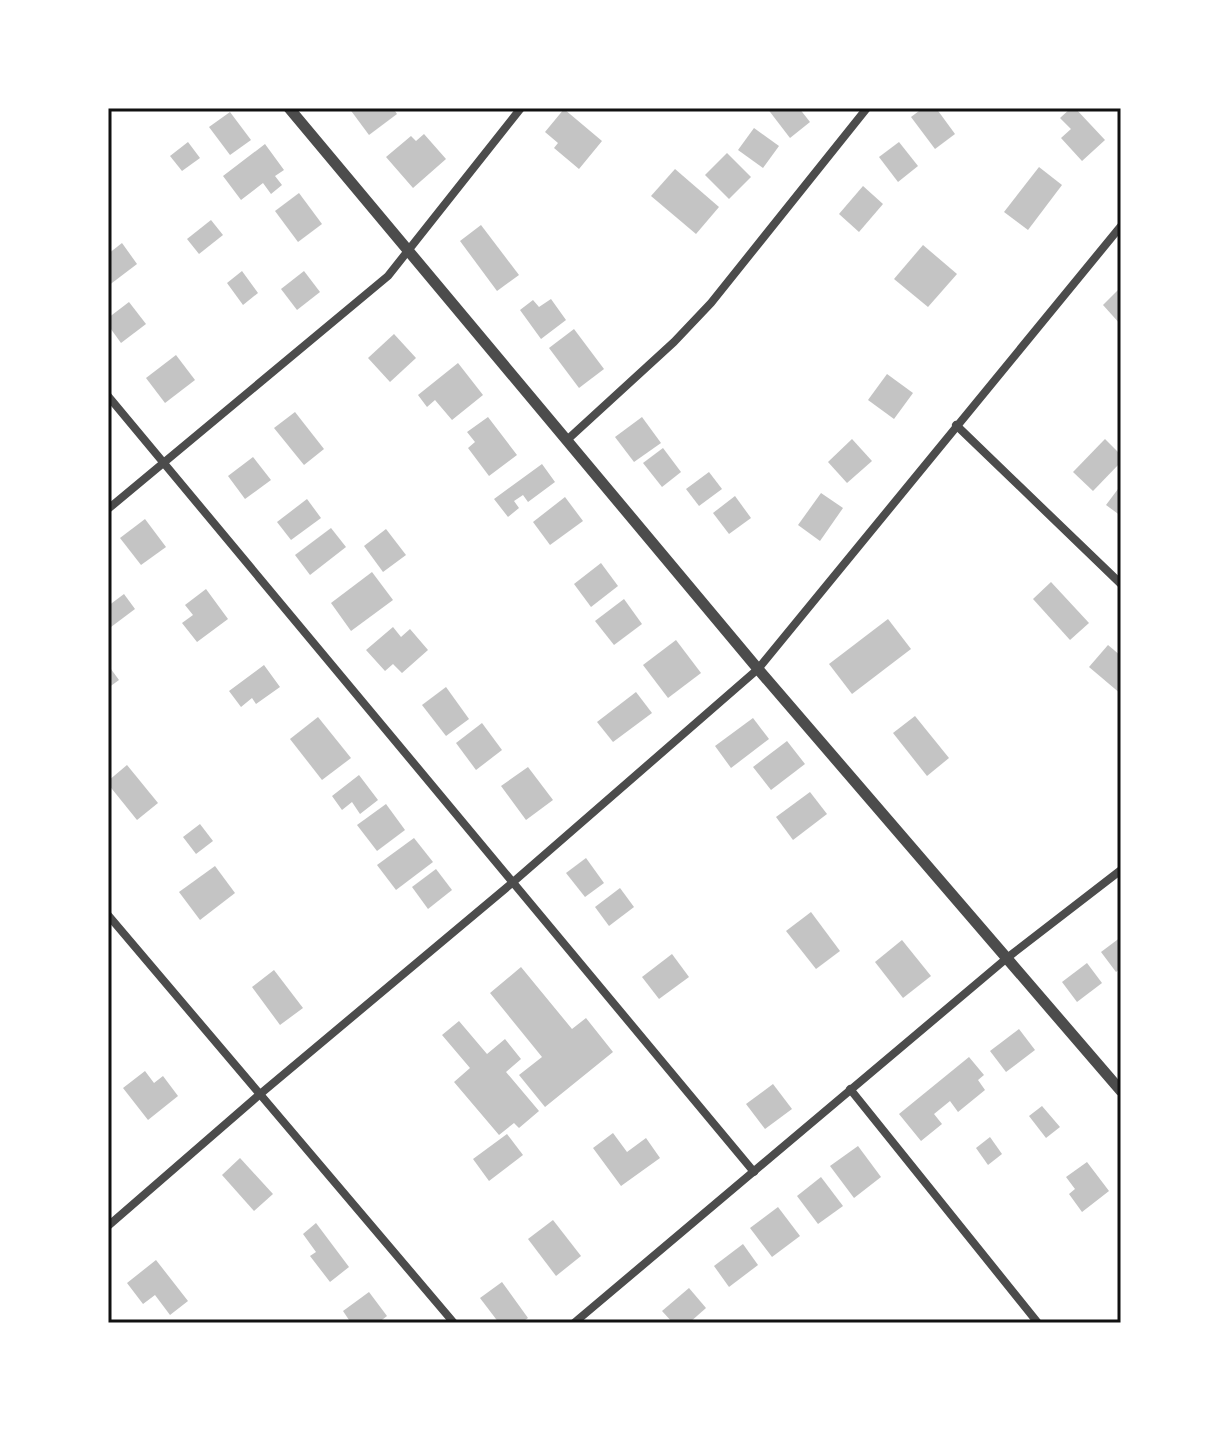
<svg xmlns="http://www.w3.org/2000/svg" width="1229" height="1431" font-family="'IBM Plex Sans',sans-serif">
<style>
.building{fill:#c4c4c4}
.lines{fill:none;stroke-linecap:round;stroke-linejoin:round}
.minor{stroke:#4c4c4c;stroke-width:8}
.tertiary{stroke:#4c4c4c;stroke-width:11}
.neatline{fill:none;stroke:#111;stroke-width:3}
</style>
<rect width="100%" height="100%" fill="#fff"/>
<g class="building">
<polygon points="349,108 393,108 397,114 369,135"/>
<polygon points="767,108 799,108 810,122 790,138"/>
<polygon points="923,108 936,108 955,134 935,149 911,117"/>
<polygon points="1071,108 1075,108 1105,140 1082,161 1061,138 1071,129 1060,118"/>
<polygon points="564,109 602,141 579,169 554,148 558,143 545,132"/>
<polygon points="230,112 251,140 230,155 209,127"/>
<polygon points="754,128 779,146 763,168 738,150"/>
<polygon points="424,134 446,159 413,188 386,157 411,136 416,141"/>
<polygon points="188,142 200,158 182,171 170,156"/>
<polygon points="899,142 918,166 898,182 879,157"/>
<polygon points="265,144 284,170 275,176 282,185 271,194 263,183 241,200 223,176"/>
<polygon points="727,153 751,177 729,199 705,175"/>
<polygon points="1039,167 1062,185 1028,230 1004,212"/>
<polygon points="675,169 719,207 696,234 651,196"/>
<polygon points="863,186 883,204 859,232 839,214"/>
<polygon points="299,193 322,224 298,242 275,211"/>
<polygon points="211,220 223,235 199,254 187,239"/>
<polygon points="481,225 519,275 497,291 460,241"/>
<polygon points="122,243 137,264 108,286 108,254"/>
<polygon points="923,245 957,274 928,307 894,279"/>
<polygon points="242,271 258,293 243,305 227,283"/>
<polygon points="304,271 320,292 297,310 281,289"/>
<polygon points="1118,290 1121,293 1121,325 1103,305"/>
<polygon points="551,299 566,320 541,339 520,310 533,300 539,307"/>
<polygon points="129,302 146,324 121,343 108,325 108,318"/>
<polygon points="574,329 604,369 579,388 549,348"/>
<polygon points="394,334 416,358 390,382 368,358"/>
<polygon points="176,355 195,380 165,403 146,378"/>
<polygon points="458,363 483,395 452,420 435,400 427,407 418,395"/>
<polygon points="887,374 913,393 894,419 868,400"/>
<polygon points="295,412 324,449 304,465 274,428"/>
<polygon points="488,417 517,455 489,476 468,448 475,442 467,432"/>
<polygon points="642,417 661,443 634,462 615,437"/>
<polygon points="852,439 872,461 847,483 828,462"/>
<polygon points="1105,439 1121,455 1121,462 1093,491 1073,472"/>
<polygon points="663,448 681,472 662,487 643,463"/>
<polygon points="253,457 271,480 245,499 228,476"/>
<polygon points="542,464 555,482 528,502 523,495 514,501 519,508 508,517 494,499"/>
<polygon points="709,472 722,489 699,506 686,489"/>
<polygon points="1121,485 1121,516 1106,505"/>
<polygon points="821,493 843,508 820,541 798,525"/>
<polygon points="735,496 751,518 729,534 713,513"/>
<polygon points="565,497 583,521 550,545 533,522"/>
<polygon points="307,499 321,518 291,540 277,522"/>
<polygon points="145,519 166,547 141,565 120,538"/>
<polygon points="331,528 346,547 310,575 295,555"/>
<polygon points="386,529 406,555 383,572 364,546"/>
<polygon points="601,563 618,586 591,607 574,584"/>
<polygon points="372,572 393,600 351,631 331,603"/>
<polygon points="1051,582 1089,623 1070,640 1033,599"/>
<polygon points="206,589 228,619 197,642 182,623 193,615 185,605"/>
<polygon points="124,594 135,609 111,627 108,622 108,606"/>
<polygon points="624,599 642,624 614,645 595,621"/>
<polygon points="888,619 911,649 852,694 829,664"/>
<polygon points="393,627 401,637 410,629 428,650 402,673 393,664 385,671 366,650"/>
<polygon points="676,640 701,673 668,698 643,665"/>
<polygon points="1108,645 1121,656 1121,694 1089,667"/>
<polygon points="108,665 119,680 108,688"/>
<polygon points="264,665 280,687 256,704 252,698 241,707 229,691"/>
<polygon points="446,687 469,719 446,736 422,705"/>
<polygon points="636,692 652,713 613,742 597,722"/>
<polygon points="915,716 949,758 927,776 893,733"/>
<polygon points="318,717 351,758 322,780 290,739"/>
<polygon points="753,718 769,739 731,768 715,746"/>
<polygon points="482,723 502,750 476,770 456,743"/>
<polygon points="787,741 805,764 771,790 753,767"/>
<polygon points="127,765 158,803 137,820 108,784 108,781"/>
<polygon points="528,767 553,800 526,820 501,786"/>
<polygon points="359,775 378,800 360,814 352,802 342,810 332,796"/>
<polygon points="810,792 827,814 793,840 776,817"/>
<polygon points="386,804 405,830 377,851 357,825"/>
<polygon points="200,824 213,841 196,854 183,837"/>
<polygon points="414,838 433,862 396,890 377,865"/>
<polygon points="586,858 604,883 585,897 566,873"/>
<polygon points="215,866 235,893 200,920 179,892"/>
<polygon points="436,869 452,890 428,909 412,887"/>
<polygon points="620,888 634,907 609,926 595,907"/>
<polygon points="811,912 840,951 816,969 786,931"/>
<polygon points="1121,937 1121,968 1116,972 1101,952"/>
<polygon points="902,940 931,976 903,998 875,962"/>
<polygon points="672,954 689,977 659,999 642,977"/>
<polygon points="1087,963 1102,983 1077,1002 1062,982"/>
<polygon points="521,967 572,1029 586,1018 613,1052 545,1107 519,1075 542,1057 490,993"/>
<polygon points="274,970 303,1008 280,1025 252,987"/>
<polygon points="459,1021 487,1054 505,1039 521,1059 506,1072 539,1111 519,1128 514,1123 499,1135 454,1082 470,1068 442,1035"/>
<polygon points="1019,1029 1035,1050 1006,1072 990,1051"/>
<polygon points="969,1057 984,1075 978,1080 985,1090 958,1112 950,1101 934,1114 942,1124 921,1141 899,1114"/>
<polygon points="145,1071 154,1083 163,1076 178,1096 148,1120 123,1088"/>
<polygon points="773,1084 792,1109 765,1129 746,1104"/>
<polygon points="1042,1106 1060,1127 1046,1138 1029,1116"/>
<polygon points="613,1133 627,1152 646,1138 660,1158 621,1186 593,1148"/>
<polygon points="507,1134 523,1155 489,1181 473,1159"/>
<polygon points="990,1137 1002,1154 988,1165 976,1148"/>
<polygon points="858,1146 881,1177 854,1198 830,1166"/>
<polygon points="240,1158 273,1194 254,1211 222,1175"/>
<polygon points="1087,1162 1109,1191 1082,1212 1069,1194 1075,1189 1066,1177"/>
<polygon points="821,1177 843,1206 818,1224 797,1196"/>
<polygon points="778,1207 800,1236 772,1257 750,1228"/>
<polygon points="553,1220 581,1256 556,1276 528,1239"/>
<polygon points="316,1223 349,1267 330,1282 310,1256 316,1252 303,1234"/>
<polygon points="743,1244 758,1265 729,1287 714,1266"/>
<polygon points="156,1260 188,1301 170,1315 155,1295 143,1304 127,1283"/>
<polygon points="502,1282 528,1318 521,1323 499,1323 480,1298"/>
<polygon points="689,1288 706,1308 689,1323 673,1323 662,1311"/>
<polygon points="369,1292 387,1316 378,1323 351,1323 343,1311"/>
</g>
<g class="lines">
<g class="minor">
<polyline points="108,396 754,1172"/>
<polyline points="956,425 1121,584"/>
<polyline points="567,440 674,342 711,303 867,108"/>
<polyline points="108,509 388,276 521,108"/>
<polyline points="108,915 454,1323"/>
<polyline points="850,1089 1038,1323"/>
<polyline points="108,1226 259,1095 512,883 758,669 1121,226"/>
<polyline points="574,1323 1007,958 1121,870"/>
</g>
<polyline class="tertiary" points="289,108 758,669 1121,1091"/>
</g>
<rect width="1229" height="1431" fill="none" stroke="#ffffff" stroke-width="220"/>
<rect x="110" y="110" width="1009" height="1211" class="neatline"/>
</svg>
